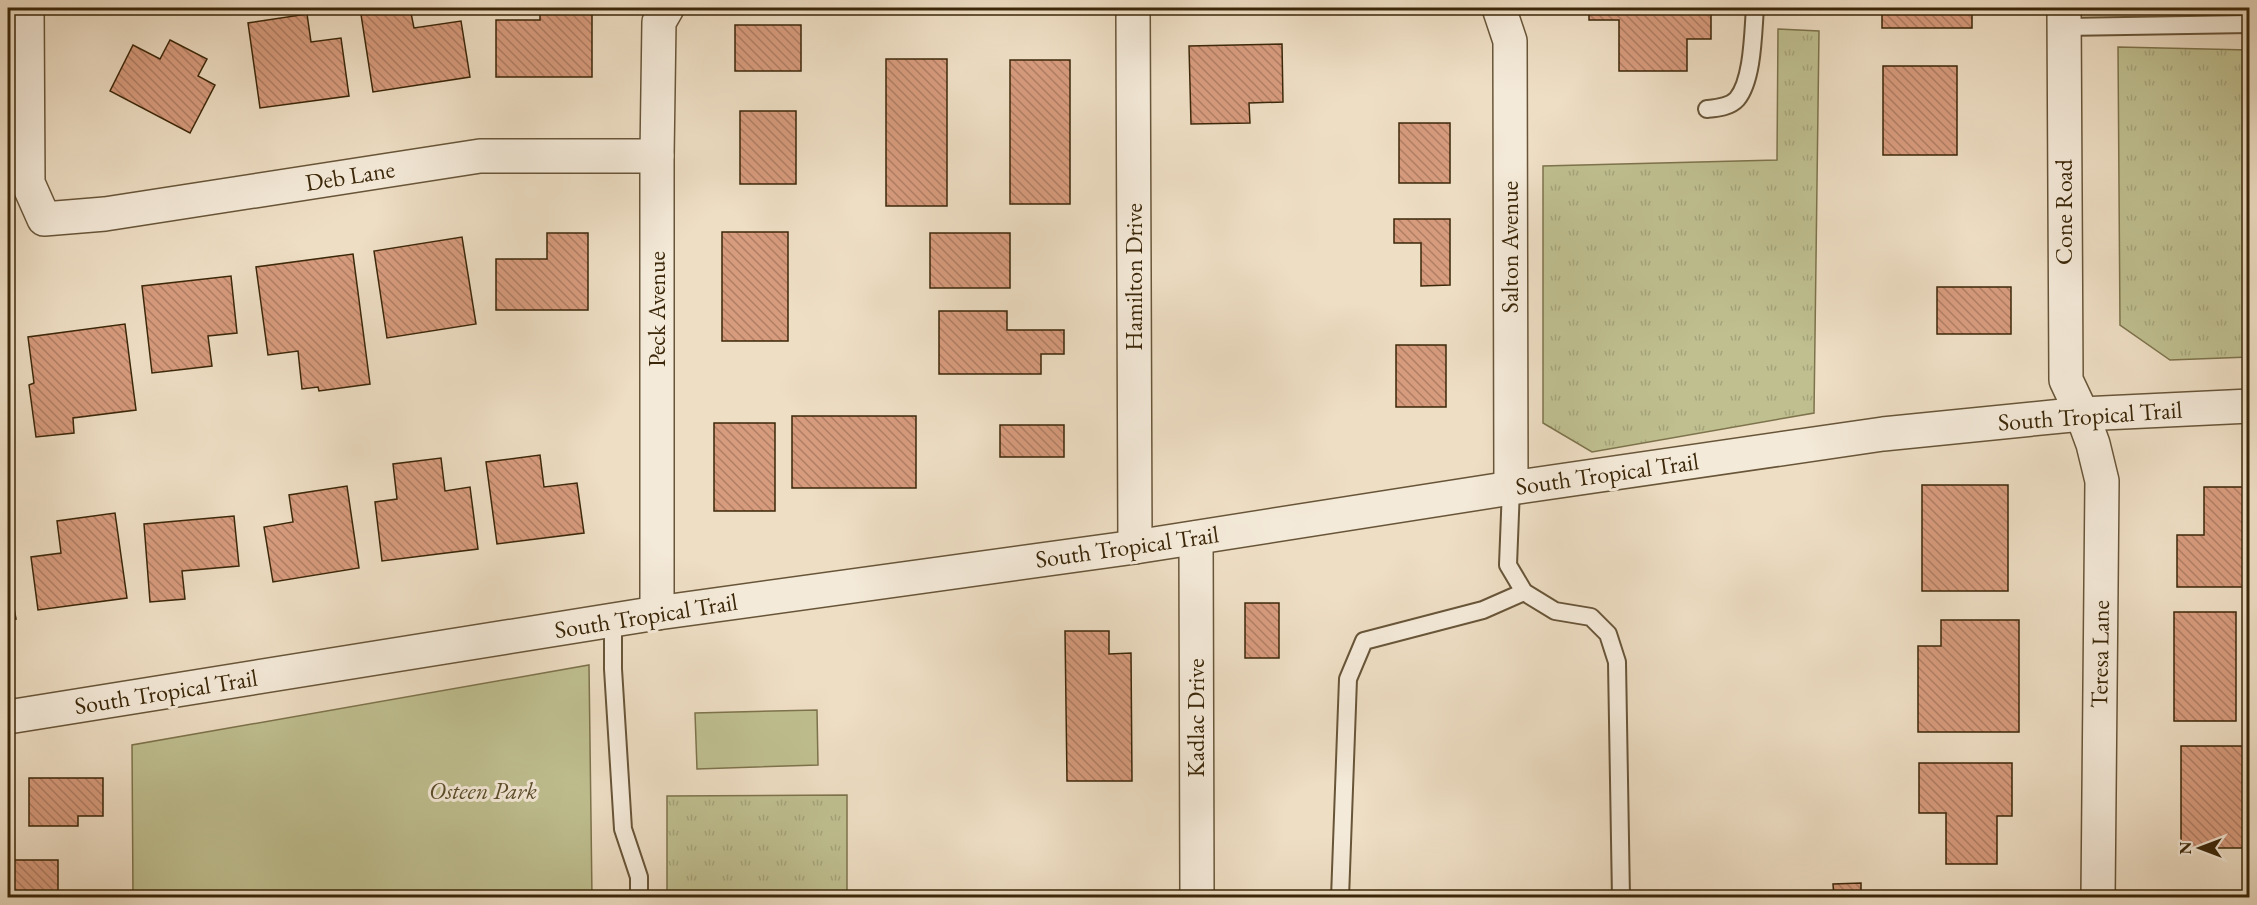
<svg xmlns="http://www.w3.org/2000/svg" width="2257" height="905" font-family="'EB Garamond',serif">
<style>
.grass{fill:url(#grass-tufts);stroke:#7d734c;stroke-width:1.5}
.green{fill:#bfbf90;stroke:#7d734c;stroke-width:1.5}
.building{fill:url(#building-back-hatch);stroke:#3b2709;stroke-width:1.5}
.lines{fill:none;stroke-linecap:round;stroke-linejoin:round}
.service-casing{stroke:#685538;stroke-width:20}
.minor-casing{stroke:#685538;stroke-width:36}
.tertiary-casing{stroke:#685538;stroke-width:36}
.service{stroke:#f4ead9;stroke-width:16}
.minor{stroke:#f4ead9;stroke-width:33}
.tertiary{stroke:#f4ead9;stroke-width:33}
.labels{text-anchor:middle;stroke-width:6;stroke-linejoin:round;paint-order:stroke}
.street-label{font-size:24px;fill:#3b2709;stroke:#f4ead9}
.park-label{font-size:24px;font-style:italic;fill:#5c4d2b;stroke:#f4ead9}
</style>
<defs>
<pattern id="grass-tufts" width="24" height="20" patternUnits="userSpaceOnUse" patternTransform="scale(1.5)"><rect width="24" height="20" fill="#bfbf90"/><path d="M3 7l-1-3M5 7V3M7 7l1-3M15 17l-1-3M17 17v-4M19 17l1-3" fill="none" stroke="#a5a47b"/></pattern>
<pattern id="building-back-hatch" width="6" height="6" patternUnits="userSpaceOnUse" patternTransform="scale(1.5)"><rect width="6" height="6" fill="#d79b7d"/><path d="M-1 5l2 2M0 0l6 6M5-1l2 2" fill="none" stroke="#b07e65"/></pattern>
</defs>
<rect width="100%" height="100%" fill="#eedec4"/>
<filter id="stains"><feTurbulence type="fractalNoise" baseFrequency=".00333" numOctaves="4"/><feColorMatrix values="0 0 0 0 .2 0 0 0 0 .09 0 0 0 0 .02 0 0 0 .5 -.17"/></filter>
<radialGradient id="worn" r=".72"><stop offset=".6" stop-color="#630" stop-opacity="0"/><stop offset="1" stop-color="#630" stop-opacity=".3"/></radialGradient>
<g class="grass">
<polygon points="1778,29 1819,31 1814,413 1592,452 1543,423 1543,166 1777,160"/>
<polygon points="2118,47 2249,50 2249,357 2170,360 2120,325"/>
<polygon points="847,795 847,897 667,897 667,796"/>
</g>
<g class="green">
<polygon points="589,665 592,897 133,897 132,745"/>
<polygon points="817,710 818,765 697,769 695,713"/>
</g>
<g class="building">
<polygon points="360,8 410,8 414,28 461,21 470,77 373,92"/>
<polygon points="540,8 592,8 592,77 496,77 496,20 540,20"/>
<polygon points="1589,8 1711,8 1711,39 1687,39 1687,71 1619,71 1619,20 1589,20"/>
<rect x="1882" y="8" width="90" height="20"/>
<polygon points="307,14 311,42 341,38 349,96 260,108 248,23"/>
<rect x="735" y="25" width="66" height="46"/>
<polygon points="170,40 207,59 198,76 215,85 190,133 110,91 133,45 160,59"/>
<polygon points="1282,44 1283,102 1249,103 1250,123 1191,124 1189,46"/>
<rect x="886" y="59" width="61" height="147"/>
<rect x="1010" y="60" width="60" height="144"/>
<rect x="1883" y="66" width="74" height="89"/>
<rect x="740" y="111" width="56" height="73"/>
<rect x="1399" y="123" width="51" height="60"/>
<polygon points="1394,219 1450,219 1450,285 1421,286 1421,243 1394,243"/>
<rect x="722" y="232" width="66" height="109"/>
<polygon points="547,233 588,233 588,310 496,310 496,259 547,259"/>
<rect x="930" y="233" width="80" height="55"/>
<polygon points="462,237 476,324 387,338 374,251"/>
<polygon points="353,254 370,384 319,391 318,387 302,389 298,351 268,355 256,267"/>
<polygon points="231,276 237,333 208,336 212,366 152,373 142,286"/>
<rect x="1937" y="287" width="74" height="47"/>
<polygon points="939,311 1007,311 1007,330 1064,330 1064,354 1041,354 1041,374 939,374"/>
<polygon points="125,324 136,410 73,418 74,433 36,437 29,385 34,383 28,337"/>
<rect x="1396" y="345" width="50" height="62"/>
<rect x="792" y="416" width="124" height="72"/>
<rect x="714" y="423" width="61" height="88"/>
<rect x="1000" y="425" width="64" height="32"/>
<polygon points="540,455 544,487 577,483 584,533 497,544 486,462"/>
<polygon points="441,458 445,491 470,487 478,549 382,561 375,502 397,499 393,464"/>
<rect x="1922" y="485" width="86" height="106"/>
<polygon points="347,486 359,568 273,582 264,527 293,522 289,495"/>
<polygon points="2204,487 2250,487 2250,587 2177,587 2177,535 2204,535"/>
<polygon points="115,513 127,598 38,610 31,557 61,553 57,521"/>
<polygon points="234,516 239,566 182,571 185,599 150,602 144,524"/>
<polygon points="8,574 16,619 8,620"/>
<rect x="1245" y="603" width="34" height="55"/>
<rect x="2174" y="612" width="62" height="109"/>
<polygon points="1941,620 2019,620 2019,732 1918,732 1918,646 1941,646"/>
<polygon points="1065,631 1109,631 1109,654 1131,653 1132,781 1067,781"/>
<rect x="2181" y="746" width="69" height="102"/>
<polygon points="1919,763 2012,763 2012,816 1997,816 1997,864 1946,864 1946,813 1919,813"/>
<polygon points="29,778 103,778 103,816 78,816 78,826 29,826"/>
<rect x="14" y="860" width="44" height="38"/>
<polygon points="1861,883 1861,898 1834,898 1833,884"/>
</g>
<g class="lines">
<defs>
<g id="service">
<polyline points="2064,27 2250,24"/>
<path d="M1707,109c10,-1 23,-2 30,-10 16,-19 16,-67 18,-91"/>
<polyline points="1511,488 1508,565 1524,592 1555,611 1591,617 1608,634 1617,662 1621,898"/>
<polyline points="613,620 613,669 623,829 639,877 639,898"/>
<polyline points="1340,898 1348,679 1364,641 1483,610 1524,592"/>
</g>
<g id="minor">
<polyline points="27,8 28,183 44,219 105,214 480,156 657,156"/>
<polyline points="1133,8 1135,547"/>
<polyline points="1499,8 1510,41 1511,488"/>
<polyline points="2082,414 2093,444 2102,481 2098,898"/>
<polyline points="1196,538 1197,898"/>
<polyline points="657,613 657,156 659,22 667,8"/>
</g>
<g id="tertiary">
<polyline points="2064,8 2066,380 2082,414"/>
<polyline points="8,717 657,613 1135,547 1511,488 1883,434 2082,414 2250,406"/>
</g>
</defs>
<use href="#service" class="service-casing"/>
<use href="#minor" class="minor-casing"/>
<use href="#tertiary" class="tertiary-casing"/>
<use href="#service" class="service"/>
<use href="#minor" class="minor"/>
<use href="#tertiary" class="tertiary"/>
</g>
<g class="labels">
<g class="street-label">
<text transform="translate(350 176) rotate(-9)" y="8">Deb Lane</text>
<text transform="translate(2064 212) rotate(-90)" y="8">Cone Road</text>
<text transform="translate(1510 247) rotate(-90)" y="8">Salton Avenue</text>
<text transform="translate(1134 277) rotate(-90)" y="8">Hamilton Drive</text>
<text transform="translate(657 309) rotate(-90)" y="8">Peck Avenue</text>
<text transform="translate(2090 416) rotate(-4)" y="8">South Tropical Trail</text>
<text transform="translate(1607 474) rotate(-8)" y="8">South Tropical Trail</text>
<text transform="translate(1127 547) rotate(-8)" y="8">South Tropical Trail</text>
<text transform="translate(646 616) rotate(-9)" y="8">South Tropical Trail</text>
<text transform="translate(2100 654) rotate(-89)" y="8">Teresa Lane</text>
<text transform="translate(166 692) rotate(-9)" y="8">South Tropical Trail</text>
<text transform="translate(1196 718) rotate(-90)" y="8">Kadlac Drive</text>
</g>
<g class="park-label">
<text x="483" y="799">Osteen Park</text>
</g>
</g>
<rect width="2257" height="905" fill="none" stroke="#eedec4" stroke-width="30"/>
<rect x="9" y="9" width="2239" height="887" fill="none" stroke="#3b2709" stroke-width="3"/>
<rect x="15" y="15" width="2227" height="875" fill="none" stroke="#3b2709" stroke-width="1.5"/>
<g transform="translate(2200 848) rotate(270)" stroke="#f4ead9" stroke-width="4.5" paint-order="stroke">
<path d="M0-4.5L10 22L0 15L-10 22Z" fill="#3b2709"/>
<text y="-9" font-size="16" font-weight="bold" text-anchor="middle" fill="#3b2709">N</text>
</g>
<rect width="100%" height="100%" filter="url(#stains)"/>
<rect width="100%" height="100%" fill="url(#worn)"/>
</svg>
